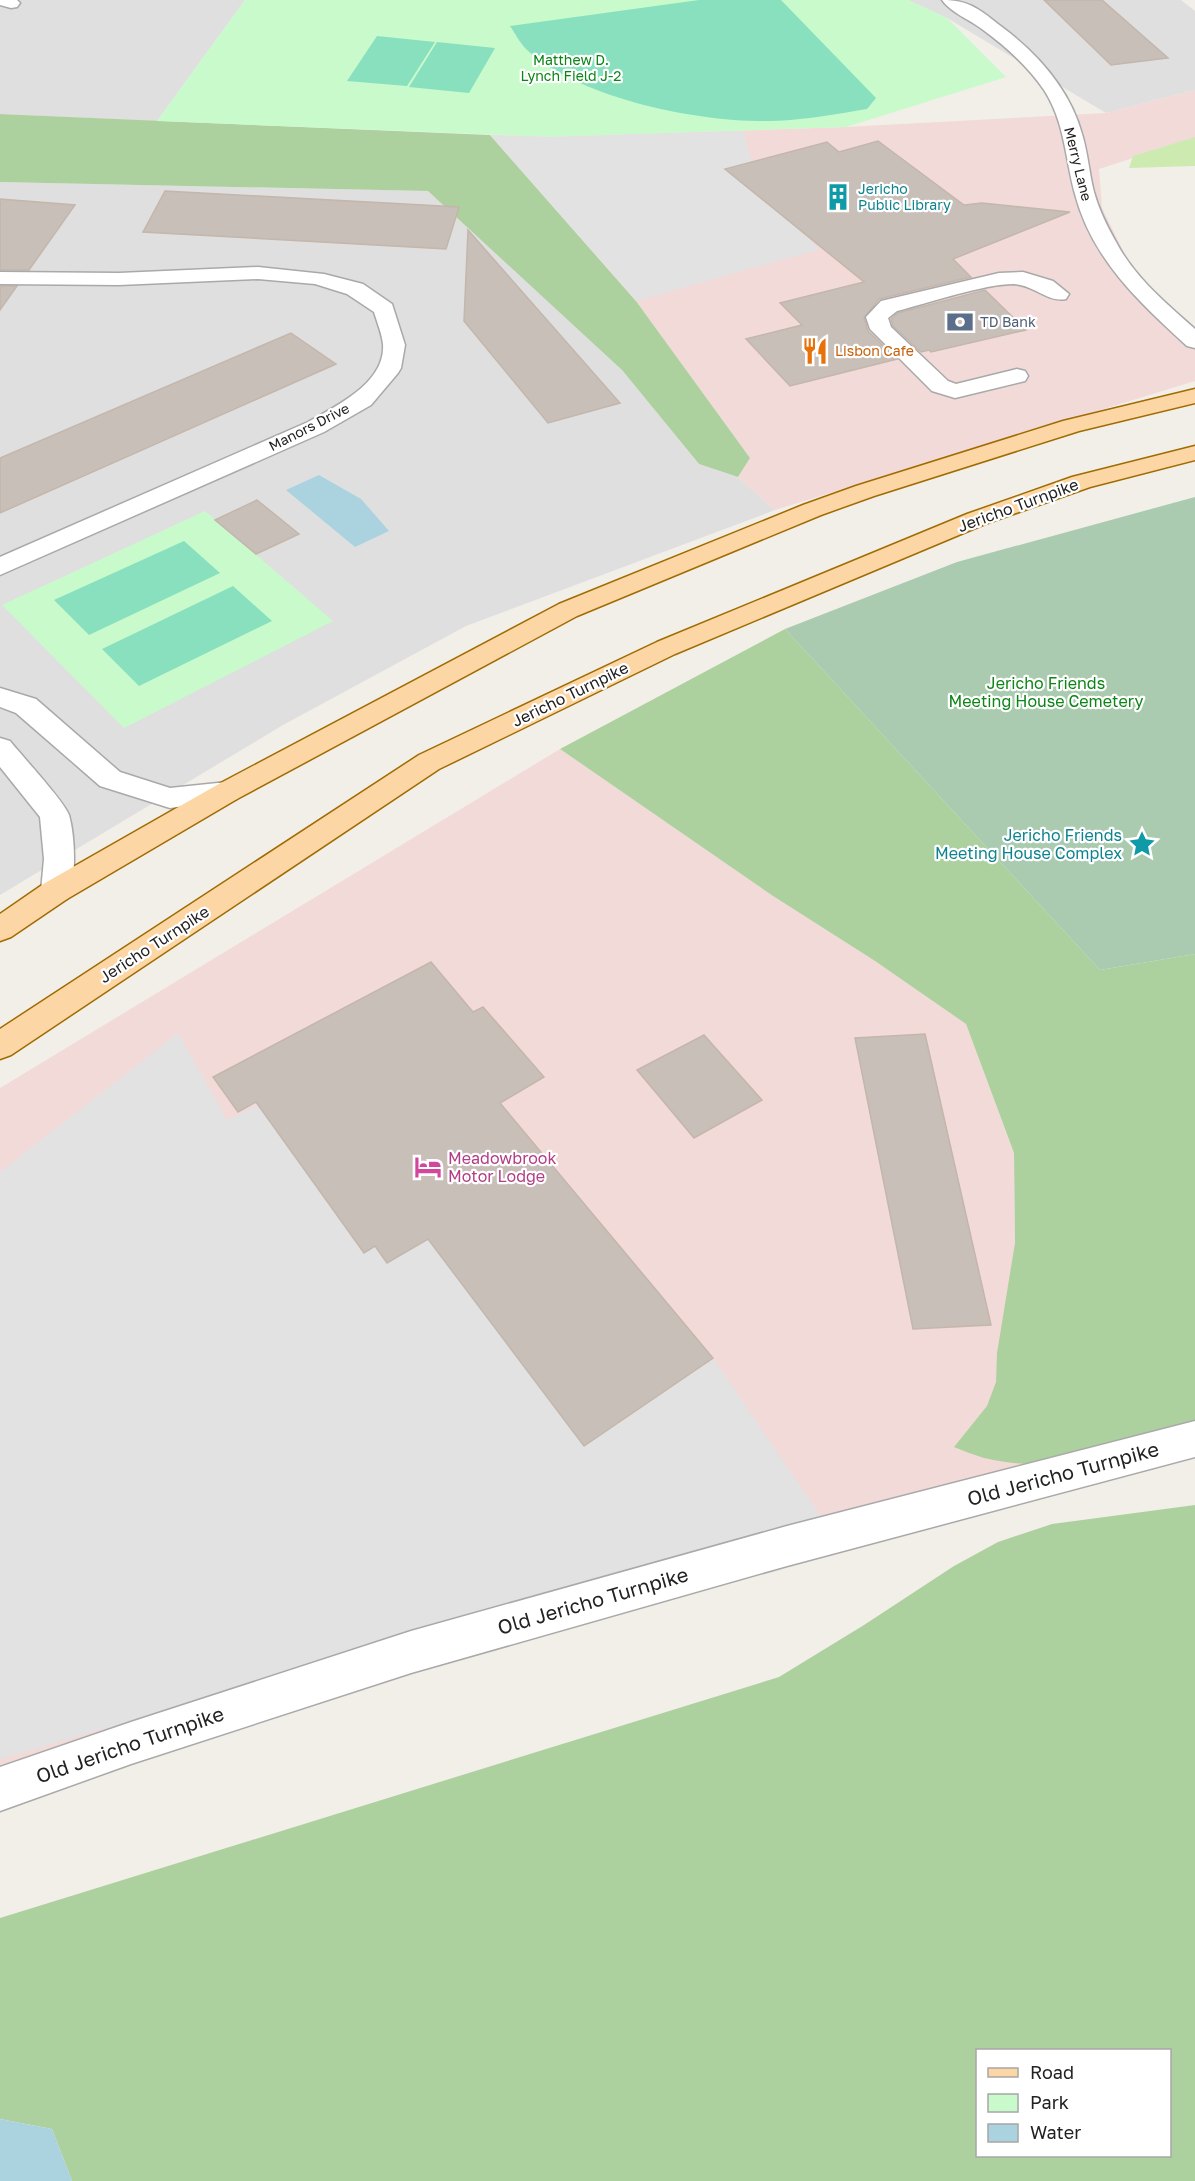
<svg xmlns="http://www.w3.org/2000/svg" width="1195" height="2181" font-family="'Golos Text',sans-serif">
<style>
.residential{fill:#e0dfdf}
.commercial{fill:#f2dad9}
.grass{fill:#cdebb0}
.forest{fill:#add19e;fill-rule:evenodd}
.cemetery{fill:#aacbaf}
.park{fill:#c8facc}
.pitch{fill:#88e0be}
.parking{fill:#e2e2e2}
.water{fill:#aad3df}
.building{fill:#c7bfb8;stroke:#c4b6ab;stroke-width:1.5}
.lines{fill:none;stroke-linecap:round;stroke-linejoin:round}
.minor-casing{stroke:#a9a9a9;stroke-width:3}
.major-casing{stroke:#a06b00;stroke-width:3}
.minor{fill:#fff;fill-rule:evenodd}
.major{fill:#fcd6a4;fill-rule:evenodd}
.labels{text-anchor:middle;stroke-width:4.5;stroke-linejoin:round;paint-order:stroke}
.far-park-label{font-size:14px;fill:#0c8416;stroke:#fff}
.far-street-label{font-size:14px;fill:#222;stroke:#fff}
.far-culture-label{font-size:14px;fill:#0d838f;stroke:#fff;text-anchor:start}
.far-service-label{font-size:14px;fill:#4e5e75;stroke:#fff;text-anchor:start}
.far-food-label{font-size:14px;fill:#c56008;stroke:#fff;text-anchor:start}
.street-label{font-size:16px;fill:#222;stroke:#fff}
.park-label{font-size:16px;fill:#0c8416;stroke:#fff}
.culture-label{font-size:16px;fill:#0d838f;stroke:#fff;text-anchor:end}
.hotel-label{font-size:16px;fill:#b23c85;stroke:#fff;text-anchor:start}
.near-street-label{font-size:20px;fill:#222;stroke:#fff}
</style>
<rect width="100%" height="100%" fill="#f2efe9"/>
<g class="residential">
<polygon points="0,0 245,0 157,121 0,114"/>
<polygon points="908,0 1181,0 1195,11 1195,90 1106,113 947,18"/>
<polygon points="0,182 428,191 457,199 622,370 699,464 738,477 775,510 466,626 283,725 0,895"/>
</g>
<g class="commercial">
<polygon points="1195,90 1195,138 1099,169 1102,208 1135,275 1195,328 1195,381 775,510 738,477 750,458 636,301 490,135 550,137 846,127 1106,113"/>
<polygon points="560,749 773,896 875,961 966,1024 1014,1153 1016,1350 1062,1464 0,1783 0,1088"/>
</g>
<polygon class="grass" points="1195,137 1195,166 1129,168 1133,156"/>
<g class="forest">
<polygon points="0,114 490,135 636,301 750,458 738,477 699,464 622,370 428,191 0,182"/>
<path d="M785,629l315,341 95,-16v497c-66,6 -146,23 -211,7 -10,-3 -20,-7 -30,-11l33,-41 9,-24 1,-29 18,-110 -1,-90 -48,-129 -91,-63 -102,-65 -213,-147z"/>
<path d="M1195,1505v676h-1123l-20,-52 -52,-10v-201l779,-241 85,-52 90,-59 44,-24 54,-18zM978,2050h192v106h-192z"/>
</g>
<polygon class="cemetery" points="1195,497 1195,954 1100,970 785,629 957,562"/>
<g class="park">
<polygon points="245,0 908,0 947,18 1006,77 846,127 550,137 157,121"/>
<polygon points="205,511 333,621 124,728 2,605"/>
</g>
<g class="pitch">
<path d="M699,0h82l95,98 -9,11c-25,4 -51,9 -77,11 -74,7 -209,-19 -264,-71 -6,-6 -11,-16 -16,-23z"/>
<polygon points="377,36 435,42 407,86 347,81"/>
<polygon points="437,42 495,48 469,93 409,87"/>
<polygon points="184,541 220,573 89,635 54,600"/>
<polygon points="233,586 272,621 139,686 102,649"/>
</g>
<g class="parking">
<polygon points="743,131 752,162 794,225 820,249 636,301 490,135 550,137"/>
<polygon points="178,1033 227,1120 261,1104 387,1262 428,1239 584,1445 713,1358 822,1518 0,1759 0,1172"/>
</g>
<g class="water">
<polygon points="319,475 361,499 389,531 355,547 286,490"/>
<polygon points="0,2119 52,2129 72,2181 0,2181"/>
</g>
<g class="building">
<polygon points="1044,0 1102,0 1168,58 1111,65"/>
<polygon points="878,141 964,205 982,203 1070,212 953,259 971,277 879,299 864,318 868,331 897,359 790,386 746,339 802,325 780,303 864,282 725,169 827,142 839,152"/>
<polygon points="165,191 459,207 446,249 143,232"/>
<polygon points="0,199 75,205 29,270 0,270"/>
<polygon points="468,230 620,403 548,423 464,321"/>
<polygon points="0,286 17,286 0,310"/>
<polygon points="985,290 1026,330 931,352 929,350 921,352 893,326 891,319 898,313"/>
<polygon points="291,333 336,364 0,513 0,458"/>
<polygon points="257,500 299,534 256,554 215,520"/>
<polygon points="431,962 473,1012 483,1007 544,1077 500,1103 713,1358 584,1446 428,1239 387,1263 375,1246 364,1253 256,1102 238,1112 213,1077"/>
<polygon points="925,1034 991,1325 913,1329 855,1038"/>
<polygon points="704,1035 762,1100 694,1138 637,1070"/>
</g>
<g class="lines">
<defs>
<g id="minor">
<polygon points="0,0 17,0 20,3 17,7 11,8 0,5"/>
<path d="M942,0c28,0 38,10 60,27 36,27 68,63 80,107 6,19 7,39 12,58 5,18 13,34 22,50 19,36 50,61 79,87v19l-8,-2c-48,-44 -95,-87 -112,-152 -10,-36 -10,-72 -31,-104 -16,-24 -39,-44 -62,-61 -12,-9 -32,-17 -40,-29z"/>
<path d="M258,267l66,7 39,10 29,20 13,41 -4,23 -3,5 -27,32 -47,27 -324,143v-18l308,-135c28,-16 78,-39 75,-78 -1,-10 -6,-22 -9,-32l-27,-18 -32,-10 -57,-5 -139,6 -119,-1v-12l119,1z"/>
<path d="M1023,272l30,9 16,13 -3,5c-17,4 -32,-14 -52,-15 -30,0 -86,19 -117,27l-9,7 3,9 57,54 8,3 61,-15 8,2 3,5 -3,5 -70,17 -23,-7 -62,-62 -4,-12 15,-16 118,-28z"/>
<polygon points="0,688 36,699 120,772 170,788 227,782 237,785 241,792 237,799 170,808 100,786 16,713 0,707"/>
<path d="M0,738l10,3c12,15 54,60 59,74 6,21 8,66 -2,84l-11,3 -11,-3 -4,-8 3,-32 -4,-42 -40,-50z"/>
<polygon points="1195,1421 1195,1457 787,1566 411,1673 131,1764 0,1811 0,1767 131,1722 411,1631 787,1526"/>
</g>
<g id="major">
<polygon points="1195,389 1195,403 1079,431 874,496 821,515 577,616 237,799 67,899 11,937 0,941 0,914 45,883 217,785 559,604 803,505 856,486 1063,421"/>
<polygon points="1195,446 1195,460 1090,487 985,524 675,654 439,769 11,1055 0,1059 0,1029 419,755 657,642 967,514 1072,477"/>
</g>
</defs>
<use href="#minor" class="minor-casing"/>
<use href="#major" class="major-casing"/>
<use href="#minor" class="minor"/>
<use href="#major" class="major"/>
</g>
<defs>
<symbol id="building-bare" viewBox="-9 -9 18 18"><path d="M-4-6H4V6H1V3H-1V6H-4ZM-2.5-4.3h1.7v1.8h-1.7ZM.8-4.3h1.7v1.8H.8ZM-2.5-1h1.7V.8h-1.7ZM.8-1h1.7V.8H.8Z" fill="#0f9aa8" stroke="#fff" stroke-width="2.5" paint-order="stroke"/></symbol>
<symbol id="bank-bare" viewBox="-9 -9 18 18"><path d="M-6-4H6V4H-6ZM0-2.3a2.3 2.3 0 1 0 0 4.6a2.3 2.3 0 1 0 0-4.6Z" fill="#5c6f8a" stroke="#fff" stroke-width="2.5" paint-order="stroke"/></symbol>
<symbol id="restaurant-bare" viewBox="-9 -9 18 18"><path d="M-5-6h1v4h1v-4h1v4h1v-4h1v5L-1.5 .5V6h-2V.5L-5-1ZM5-6V6H3V1.5H1.5Q1.5-4 5-6Z" fill="#e8710a" stroke="#fff" stroke-width="2.5" paint-order="stroke"/></symbol>
<symbol id="sight-bare" viewBox="-9 -9 18 18"><path d="M0-6L1.8-2.2L6-1.7L2.9 1.2L3.7 5.4L0 3.3L-3.7 5.4L-2.9 1.2L-6-1.7L-1.8-2.2Z" fill="#0f9aa8" stroke="#fff" stroke-width="2.5" paint-order="stroke"/></symbol>
<symbol id="hotel-bare" viewBox="-9 -9 18 18"><path d="M-6-4.5h1.5V1H6V5H4.5V3h-9V5H-6ZM-4 0a1.8 1.8 0 1 1 3.6 0ZM.5 0V-2.5h3Q6-2.5 6 0Z" fill="#d1479c" stroke="#fff" stroke-width="2.5" paint-order="stroke"/></symbol>
</defs>
<g fill-rule="evenodd">
<use href="#building-bare" x="819" y="178" width="38" height="38"/>
<use href="#bank-bare" x="941" y="303" width="38" height="38"/>
<use href="#restaurant-bare" x="796" y="332" width="38" height="38"/>
<use href="#sight-bare" x="1123" y="825" width="38" height="38"/>
<use href="#hotel-bare" x="409" y="1148" width="38" height="38"/>
</g>
<g class="labels">
<g class="far-park-label">
<text x="571" y="65">Matthew D.<tspan x="571" dy="16">Lynch Field J-2</tspan></text>
</g>
<g class="far-street-label">
<text transform="translate(1078 164) rotate(76)" y="5">Merry Lane</text>
<text transform="translate(309 427) rotate(-27)" y="5">Manors Drive</text>
</g>
<g class="far-culture-label">
<text x="858" y="194">Jericho<tspan x="858" dy="16">Public Library</tspan></text>
</g>
<g class="far-service-label">
<text x="980" y="327">TD Bank</text>
</g>
<g class="far-food-label">
<text x="835" y="356">Lisbon Cafe</text>
</g>
<g class="street-label">
<text transform="translate(1018 505) rotate(-20)" y="6">Jericho Turnpike</text>
<text transform="translate(570 694) rotate(-26)" y="6">Jericho Turnpike</text>
<text transform="translate(154 944) rotate(-33)" y="6">Jericho Turnpike</text>
</g>
<g class="park-label">
<text x="1046" y="689">Jericho Friends<tspan x="1046" dy="18">Meeting House Cemetery</tspan></text>
</g>
<g class="culture-label">
<text x="1122" y="841">Jericho Friends<tspan x="1122" dy="18">Meeting House Complex</tspan></text>
</g>
<g class="hotel-label">
<text x="448" y="1164">Meadowbrook<tspan x="448" dy="18">Motor Lodge</tspan></text>
</g>
<g class="near-street-label">
<text transform="translate(1063 1474) rotate(-15)" y="7">Old Jericho Turnpike</text>
<text transform="translate(593 1601) rotate(-16)" y="7">Old Jericho Turnpike</text>
<text transform="translate(130 1745) rotate(-19)" y="7">Old Jericho Turnpike</text>
</g>
</g>
<rect x="976" y="2049" width="195" height="108" fill="#ffffff" stroke="#a7a7a7" stroke-width="1.5"/>
<rect x="988" y="2068" width="30" height="9" fill="#fcd6a4" stroke="#a7a7a7" stroke-width="1.5"/>
<text x="1030" y="2079" font-size="18" fill="#222222">Road</text>
<rect x="988" y="2094" width="30" height="18" fill="#c8facc" stroke="#a7a7a7" stroke-width="1.5"/>
<text x="1030" y="2109" font-size="18" fill="#222222">Park</text>
<rect x="988" y="2124" width="30" height="18" fill="#aad3df" stroke="#a7a7a7" stroke-width="1.5"/>
<text x="1030" y="2139" font-size="18" fill="#222222">Water</text>
</svg>
